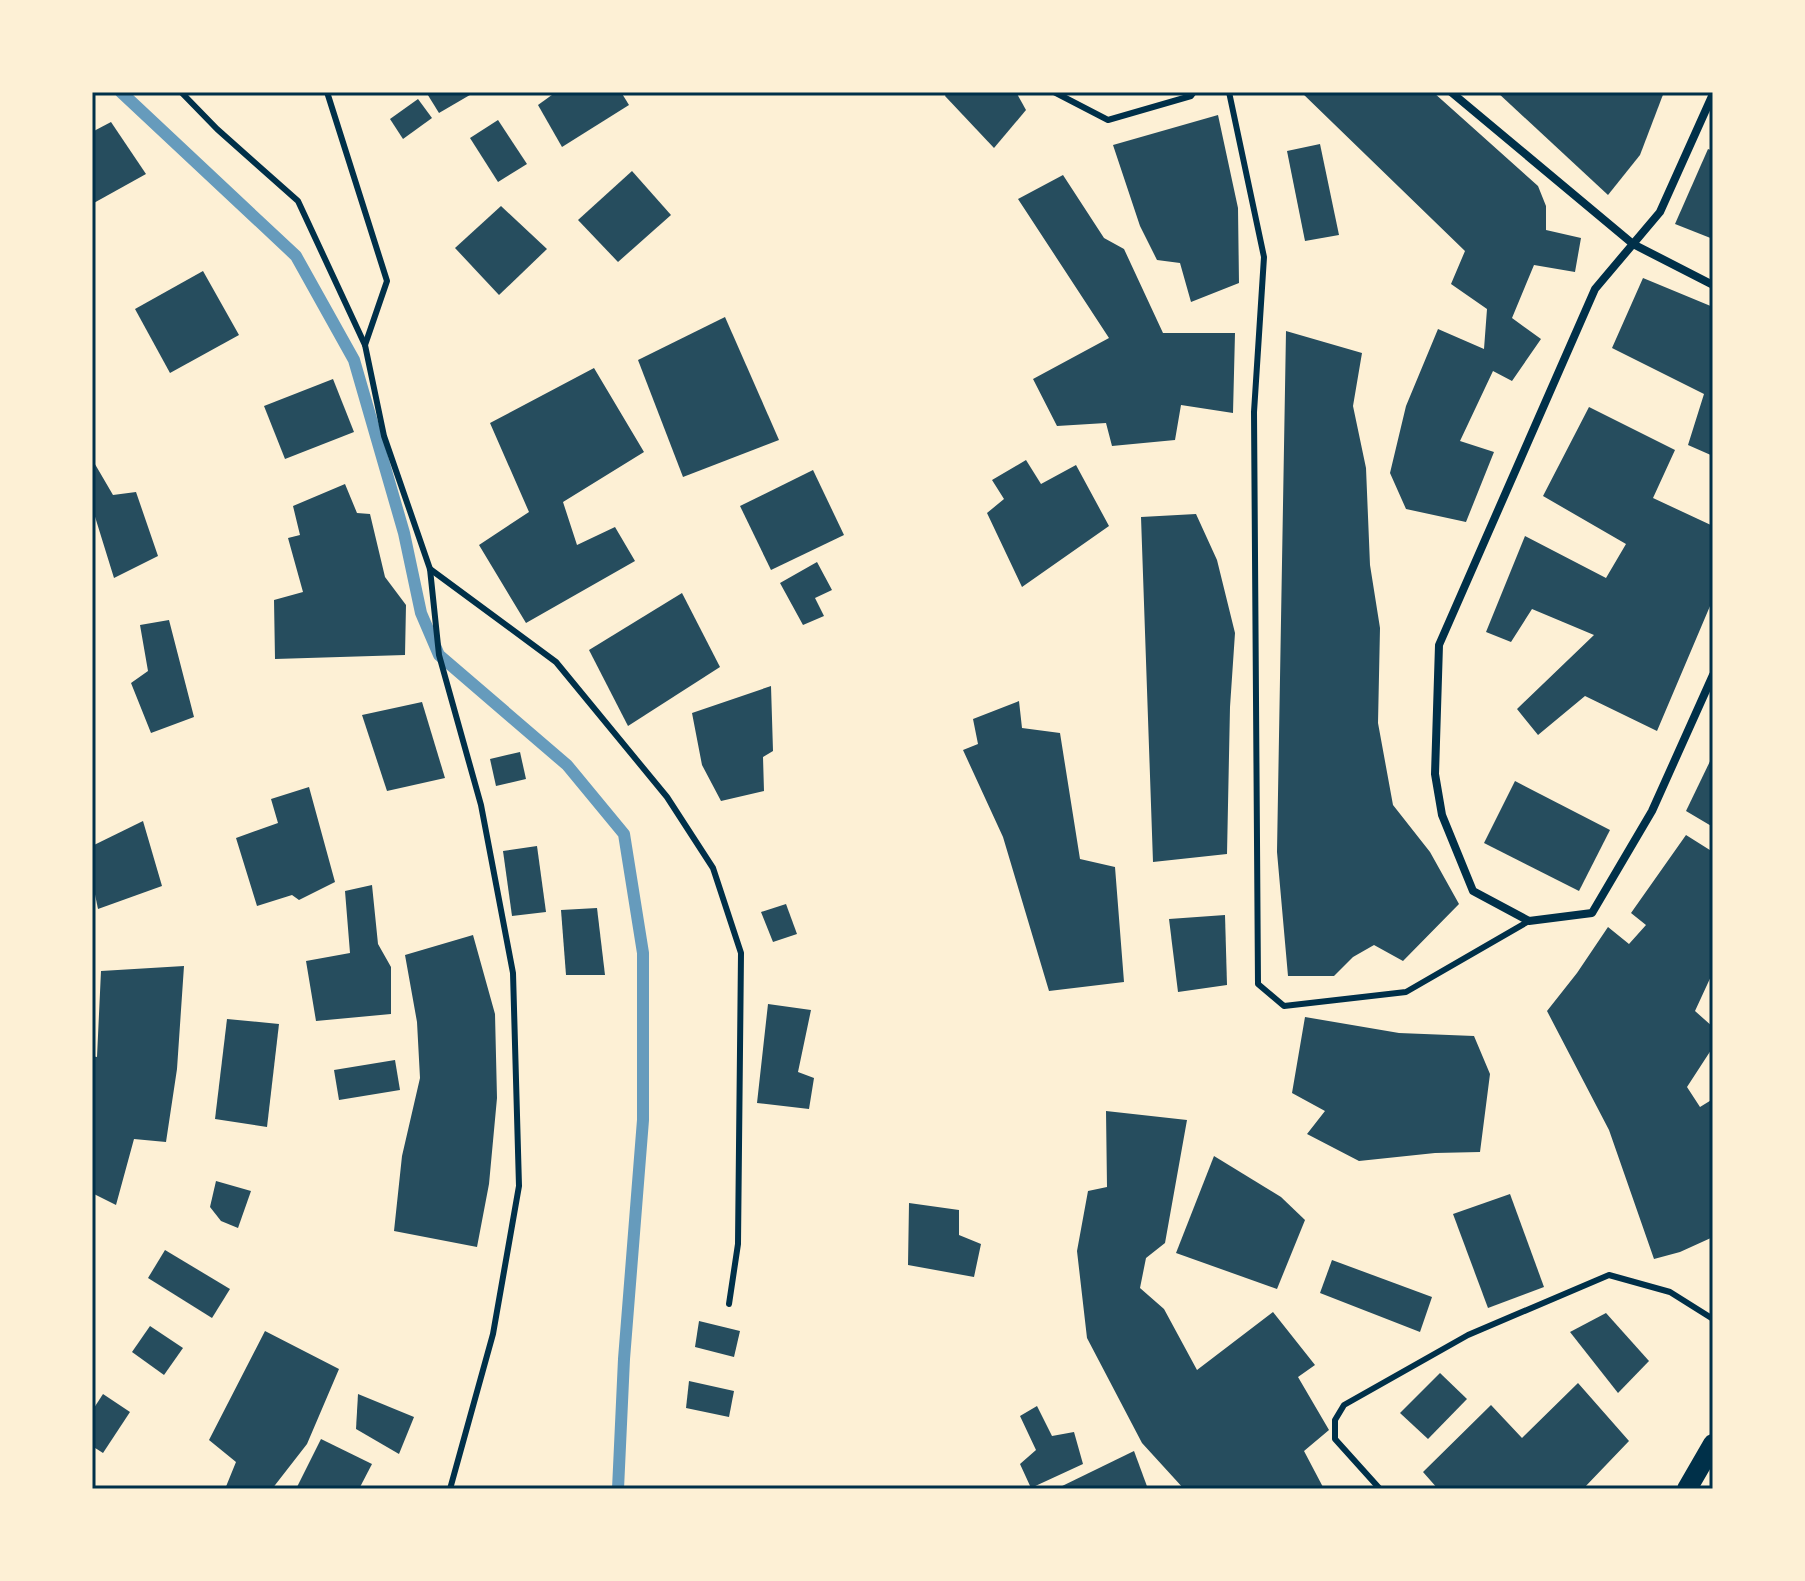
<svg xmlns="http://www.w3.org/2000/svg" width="1805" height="1581" font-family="Cabin,sans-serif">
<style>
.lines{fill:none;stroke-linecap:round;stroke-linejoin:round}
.stream{stroke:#669bbc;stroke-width:12}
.building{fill:#264d5e}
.service{stroke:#003049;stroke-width:6}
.minor{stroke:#003049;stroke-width:8}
.primary{stroke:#003049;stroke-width:20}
.neatline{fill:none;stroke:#003049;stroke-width:3}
</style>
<rect width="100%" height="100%" fill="#fdf0d5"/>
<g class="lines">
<polyline class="stream" points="121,92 296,256 354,360 404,533 421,613 439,655 567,765 624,834 643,953 643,1120 624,1359 618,1489"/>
</g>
<g class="building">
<polygon points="426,92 475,92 439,113"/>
<polygon points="556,92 621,92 629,105 562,147 538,105"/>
<polygon points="947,92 1016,92 1026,110 994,148 945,96"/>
<polygon points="1301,92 1433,92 1538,186 1546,206 1546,230 1581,238 1575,272 1534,265 1512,318 1541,339 1512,381 1493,371 1460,441 1494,452 1466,522 1406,509 1390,473 1406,406 1438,329 1484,349 1487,309 1451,284 1465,251"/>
<polygon points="1497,92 1664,92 1640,155 1608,195"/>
<polygon points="418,99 432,118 403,139 390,119"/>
<polygon points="1218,115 1238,208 1239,283 1191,302 1180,263 1157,260 1140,226 1113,145"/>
<polygon points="498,120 527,164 498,182 470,138"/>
<polygon points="111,122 146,174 92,204 92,132"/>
<polygon points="1320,144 1339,235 1305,241 1287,151"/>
<polygon points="1708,149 1713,151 1713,239 1675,224"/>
<polygon points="632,171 671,215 618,262 578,220"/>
<polygon points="1063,175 1104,238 1124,249 1163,333 1235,333 1233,413 1181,405 1175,440 1112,446 1106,423 1057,426 1033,379 1109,338 1018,199"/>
<polygon points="501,206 547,249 499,295 455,248"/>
<polygon points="203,271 239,335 170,373 135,309"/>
<polygon points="1643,278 1713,307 1713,456 1688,445 1704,394 1612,348"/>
<polygon points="725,317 779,440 683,477 638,360"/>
<polygon points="1286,331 1362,353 1353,406 1366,468 1370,565 1380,628 1378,723 1393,805 1430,852 1459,904 1403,961 1374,945 1353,957 1334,976 1288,976 1277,852"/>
<polygon points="594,368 644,452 563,502 577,545 615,527 635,561 526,623 479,545 529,512 490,423"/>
<polygon points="333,379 354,432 285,459 264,406"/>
<polygon points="1589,407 1675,450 1653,498 1713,526 1713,599 1657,731 1585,696 1538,735 1517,709 1594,635 1532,609 1511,642 1486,632 1525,536 1606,578 1626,544 1543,496"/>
<polygon points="92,459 113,495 136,492 158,556 114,578 92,507"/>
<polygon points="1026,460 1041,484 1076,465 1109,526 1022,587 987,513 1004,499 992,480"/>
<polygon points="813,470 844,535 771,570 740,506"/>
<polygon points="345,484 357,513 370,514 385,577 406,605 405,655 275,659 274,600 303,592 288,538 300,535 293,506"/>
<polygon points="1196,514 1217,560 1235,633 1230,707 1227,854 1153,862 1141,517"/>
<polygon points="817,562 832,590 815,598 824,616 803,625 780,583"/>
<polygon points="682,593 720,667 628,726 589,650"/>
<polygon points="169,620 194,717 151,733 131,683 148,671 140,625"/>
<polygon points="771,686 773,751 763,757 764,791 721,801 702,765 692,713"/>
<polygon points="1019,701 1022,728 1060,733 1080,859 1115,867 1124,982 1049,991 1003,837 963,750 978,744 973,719"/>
<polygon points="422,702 445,778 387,791 362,715"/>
<polygon points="520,752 526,779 496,786 490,759"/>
<polygon points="1713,755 1713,827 1686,811"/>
<polygon points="1515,781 1610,830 1579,891 1484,843"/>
<polygon points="309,787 335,882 299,900 292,895 257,906 236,838 278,823 271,799"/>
<polygon points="143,821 162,886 98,909 92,880 92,846"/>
<polygon points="1686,835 1713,852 1713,972 1695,1011 1713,1027 1713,1047 1687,1087 1700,1107 1713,1099 1713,1237 1680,1252 1654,1259 1609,1130 1547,1011 1577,973 1608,927 1629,944 1646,925 1631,913"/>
<polygon points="537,846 546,912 512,916 503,851"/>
<polygon points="372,885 378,944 391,967 391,1014 316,1021 306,961 350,953 345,891"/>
<polygon points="786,904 797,934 773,942 761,912"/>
<polygon points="597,908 605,975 566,975 561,910"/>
<polygon points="1225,915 1227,985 1178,992 1169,919"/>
<polygon points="473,935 495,1014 497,1098 489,1184 477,1247 394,1231 402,1156 420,1078 417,1022 405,955"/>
<polygon points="184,966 177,1069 166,1142 134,1139 116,1205 92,1193 92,1056 97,1057 101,971"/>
<polygon points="768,1004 811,1010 798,1072 814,1078 809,1109 757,1103"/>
<polygon points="1305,1017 1399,1033 1474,1036 1490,1074 1480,1152 1435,1153 1359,1161 1307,1134 1325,1111 1292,1093"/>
<polygon points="227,1019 279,1024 267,1127 215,1119"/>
<polygon points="395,1060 400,1090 339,1100 334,1070"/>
<polygon points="1106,1111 1187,1120 1165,1243 1146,1258 1140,1288 1164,1309 1197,1370 1273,1312 1315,1365 1298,1377 1329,1430 1304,1451 1324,1489 1184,1489 1142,1443 1087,1338 1077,1251 1088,1191 1107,1187"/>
<polygon points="1214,1156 1281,1197 1305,1220 1277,1289 1176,1253"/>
<polygon points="216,1181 251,1191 238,1228 221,1221 210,1207"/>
<polygon points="1510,1194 1544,1287 1488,1308 1453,1214"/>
<polygon points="909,1203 959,1210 959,1235 981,1244 974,1277 908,1265"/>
<polygon points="165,1250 230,1289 212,1318 148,1278"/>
<polygon points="1332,1260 1432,1297 1420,1332 1320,1293"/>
<polygon points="1606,1313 1649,1361 1618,1393 1570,1332"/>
<polygon points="699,1321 740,1331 734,1357 695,1347"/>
<polygon points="150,1326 183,1348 164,1375 132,1352"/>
<polygon points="265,1331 339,1369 307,1444 272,1489 225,1489 236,1462 209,1440"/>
<polygon points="1440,1373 1467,1399 1428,1439 1400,1413"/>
<polygon points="689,1381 734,1391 729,1417 686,1408"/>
<polygon points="1578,1383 1629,1441 1583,1489 1438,1489 1423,1472 1491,1405 1522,1438"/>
<polygon points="103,1394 130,1412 103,1453 92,1446 92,1411"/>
<polygon points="358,1394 414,1417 399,1454 356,1429"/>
<polygon points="1037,1406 1052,1436 1074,1432 1083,1464 1031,1488 1020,1464 1036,1450 1020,1416"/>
<polygon points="321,1439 372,1464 359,1489 296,1489"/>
<polygon points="1134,1451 1148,1489 1056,1489"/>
</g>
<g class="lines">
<g class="service">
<polyline points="181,92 217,129 298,201 365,345"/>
<polyline points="327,92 387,281 365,345 384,436 430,569 439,655 481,805 513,973 519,1186 493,1334 450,1489"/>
<polyline points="1054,92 1108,120 1191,96 1194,92"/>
<polyline points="1229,92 1264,257 1254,412 1258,984 1284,1006 1406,992 1529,921"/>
<polyline points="430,569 556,662 667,797 713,868 741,953 738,1244 729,1304"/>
<polyline points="1380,1489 1335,1439 1335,1420 1344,1405 1468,1335 1609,1275 1670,1292 1713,1319"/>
</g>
<g class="minor">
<polyline points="1451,92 1633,244 1713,285"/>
<polyline points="1713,94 1660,212 1595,289 1439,645 1435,774 1442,815 1473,891 1529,921 1592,913 1652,811 1713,675"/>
</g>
<polyline class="primary" points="1687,1489 1713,1444"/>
</g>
<rect width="1805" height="1581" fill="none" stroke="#fdf0d5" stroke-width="188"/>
<rect x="94" y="94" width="1617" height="1393" class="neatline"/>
</svg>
